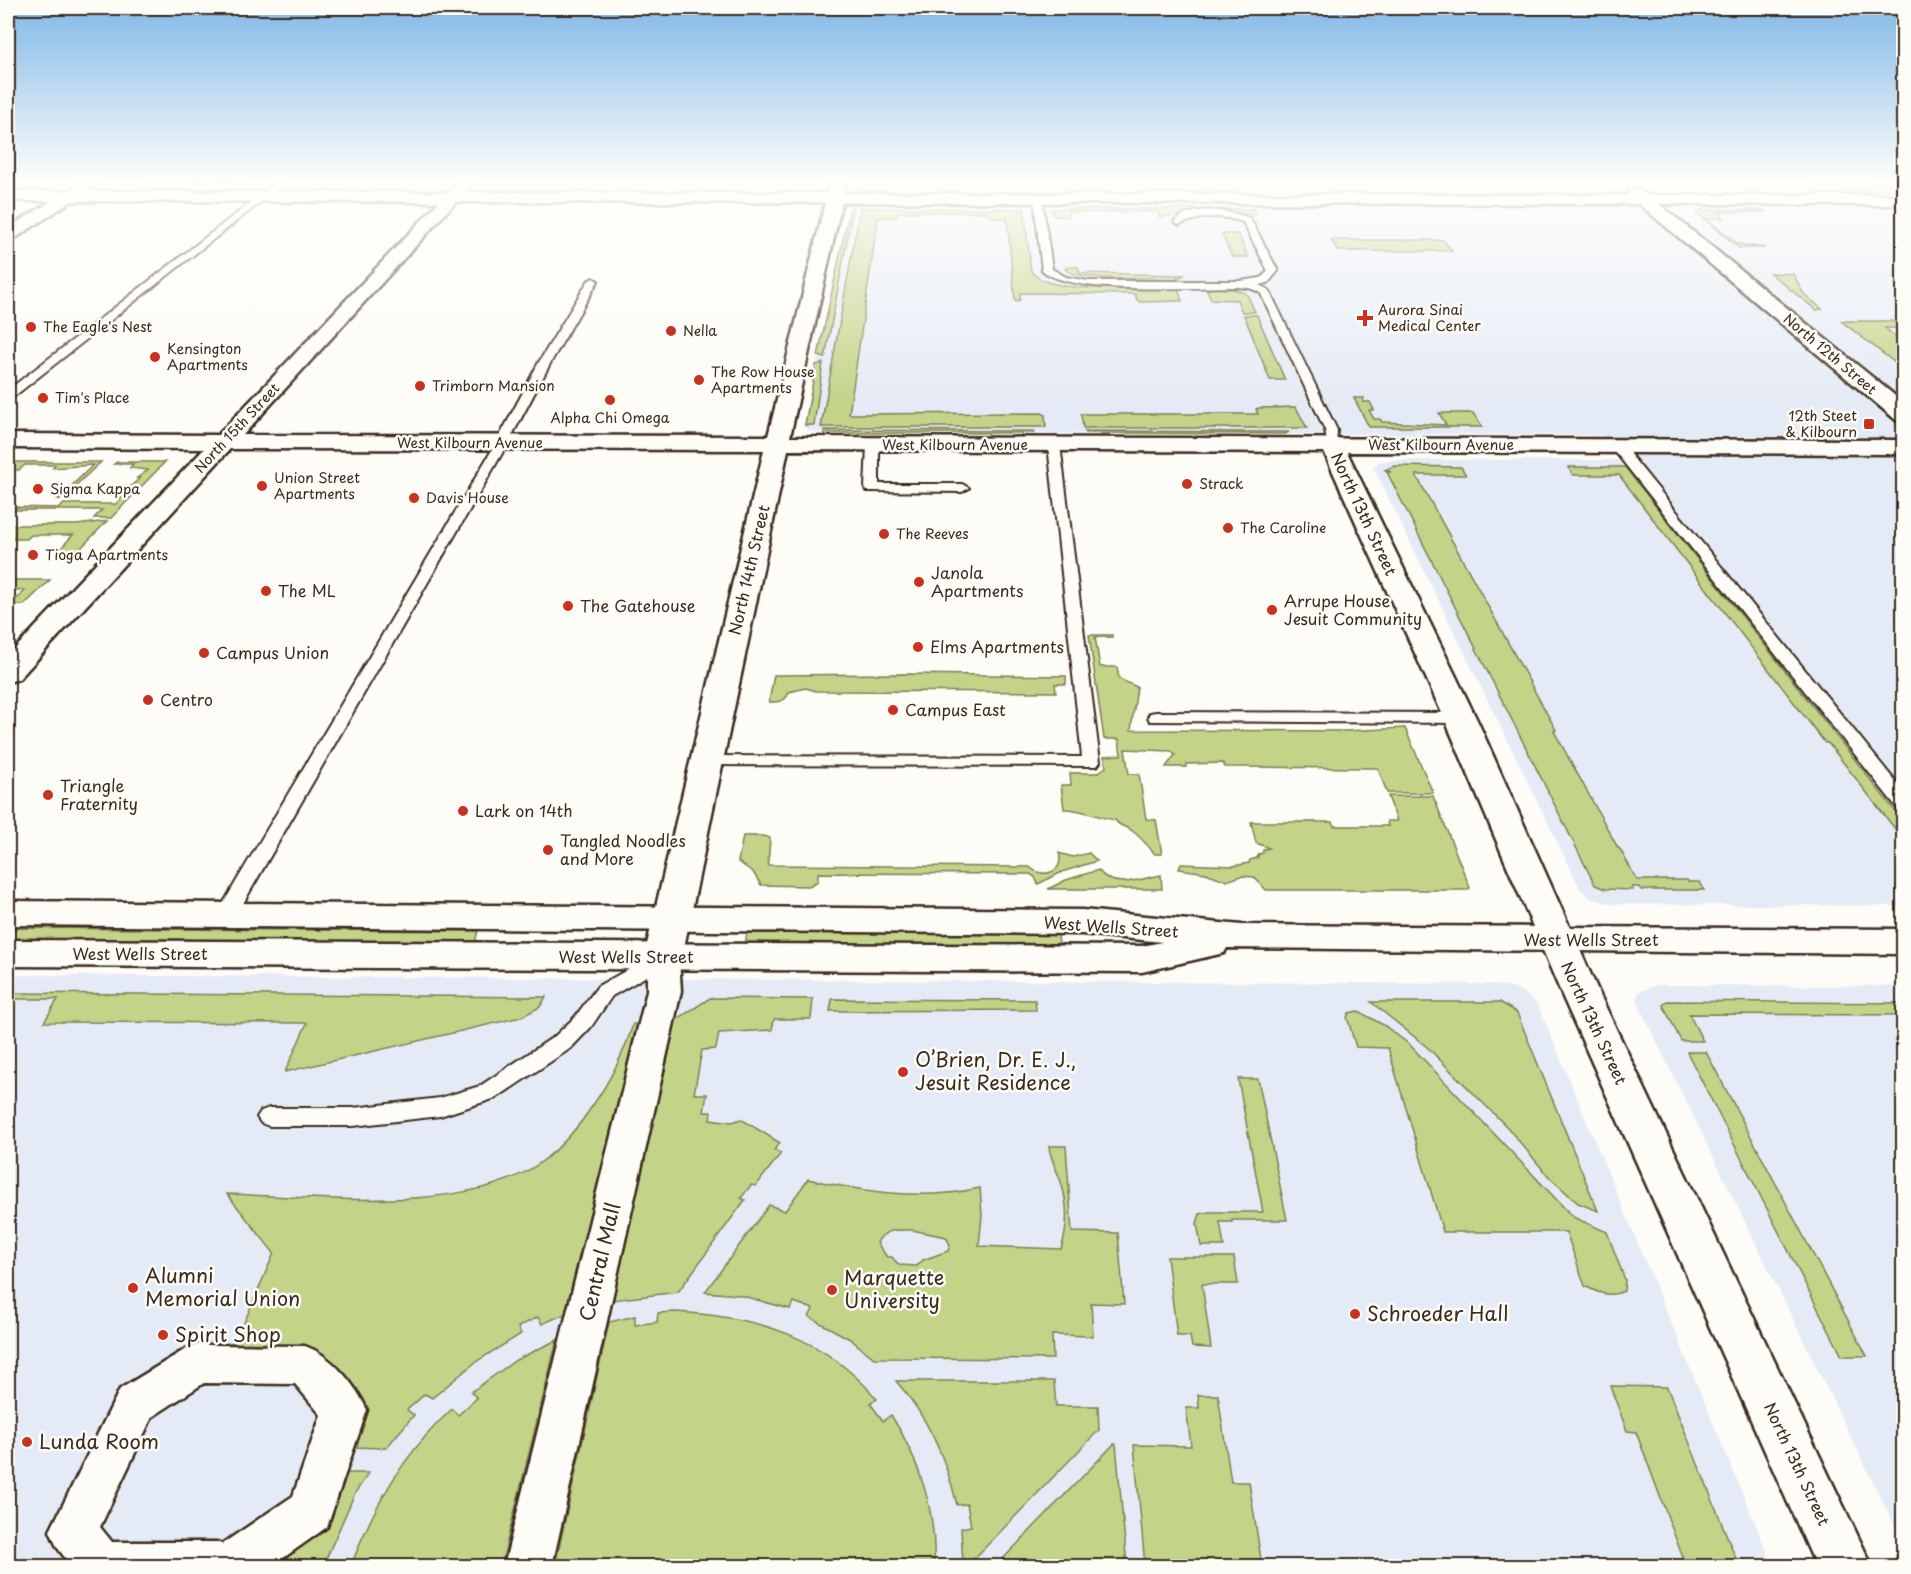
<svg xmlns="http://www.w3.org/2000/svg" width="1911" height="1574" font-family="'Playpen Sans',sans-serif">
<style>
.built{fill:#e5ebf6}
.green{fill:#c3d388;stroke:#7f7e53;stroke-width:1.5;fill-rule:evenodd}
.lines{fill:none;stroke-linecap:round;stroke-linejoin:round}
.service-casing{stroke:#3b2a1e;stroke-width:4}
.pedestrian-casing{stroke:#3b2a1e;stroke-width:5}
.minor-casing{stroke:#3b2a1e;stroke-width:5}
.tertiary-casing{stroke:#3b2a1e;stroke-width:5}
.service{fill:#fdfcf7;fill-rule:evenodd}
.pedestrian{fill:#fdfcf7;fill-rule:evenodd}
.minor{fill:#fdfcf7;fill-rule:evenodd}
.tertiary{fill:#fdfcf7;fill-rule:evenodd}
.poi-dot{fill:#c8321e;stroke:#fdfcf7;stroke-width:2}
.labels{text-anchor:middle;stroke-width:5;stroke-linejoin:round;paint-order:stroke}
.far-poi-label{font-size:14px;fill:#3b2a1e;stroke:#fdfcf7;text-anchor:start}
.far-street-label{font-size:14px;fill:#3b2a1e;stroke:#fdfcf7}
.street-label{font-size:16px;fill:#3b2a1e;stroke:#fdfcf7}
.poi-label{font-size:16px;fill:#3b2a1e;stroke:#fdfcf7;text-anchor:start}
.near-poi-label{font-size:20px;fill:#3b2a1e;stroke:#fdfcf7;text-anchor:start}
.near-street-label{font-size:20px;fill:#3b2a1e;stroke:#fdfcf7}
</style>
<rect width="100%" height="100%" fill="#fdfcf7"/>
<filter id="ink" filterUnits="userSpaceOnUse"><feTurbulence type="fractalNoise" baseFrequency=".0167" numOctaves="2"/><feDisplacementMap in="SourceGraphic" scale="12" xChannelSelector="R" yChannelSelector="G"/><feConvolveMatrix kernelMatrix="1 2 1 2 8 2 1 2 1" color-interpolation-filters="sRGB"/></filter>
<g filter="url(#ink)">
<g class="built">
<polygon points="854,183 1597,183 1603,188 1598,192 1585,192 863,191 853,188"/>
<polygon points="1646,183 1903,183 1903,906 1612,904 1591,898 1581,890 1373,467 1378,462 1389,460 1619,460 1601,435 823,433 808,431 803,426 848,210 854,206 1677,207"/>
<polygon points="8,975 1491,984 1513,988 1523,992 1538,1005 1773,1566 8,1566"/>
<polygon points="1657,985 1903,986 1903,1543 1639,1006 1637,998 1639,992"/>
</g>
<g class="green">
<path d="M1811,183h78l13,4 -3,3c-22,0 -71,3 -88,-7z"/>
<polygon points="850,208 853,208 825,358 818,356"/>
<path d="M860,208l164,1 7,62c18,27 115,13 147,18l4,12 -42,1 -3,-2 -2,-6 -115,-1v7l-5,1 -8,-83 -18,-1 -1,-5h-90l-2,5 -18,1 -29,196 193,-1 3,2 1,12h-225z"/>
<polygon points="1052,209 1253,209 1256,215 1220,209 1163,217 1159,217 1158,212 1068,212 1068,216 1054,216"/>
<polygon points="1700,210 1764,210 1766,212 1719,212 1724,218 1707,219 1738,244 1765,248 1739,248 1697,213"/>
<polygon points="1222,234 1238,234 1248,257 1232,257"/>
<polygon points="1331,240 1443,240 1452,251 1338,251"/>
<path d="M1067,267h11l2,6 105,2 -5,2c-22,0 -101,6 -115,-8z"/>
<polygon points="1770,273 1793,274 1804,294 1822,309 1816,310"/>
<polygon points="1212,288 1234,289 1247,294 1255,312 1242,312 1237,300 1211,299 1207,290"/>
<polygon points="1244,315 1257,315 1285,380 1270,380"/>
<polygon points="1841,321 1891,321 1903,326 1903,328 1885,328 1903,343 1903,369"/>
<polygon points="823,363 814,425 805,425 816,365"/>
<polygon points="1354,398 1364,398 1363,402 1370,402 1374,410 1369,410 1374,419 1380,419 1382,422 1446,425 1439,413 1473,413 1482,427 1369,427"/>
<polygon points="1296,407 1307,428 1083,428 1081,414 1258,414 1256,409 1259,408"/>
<polygon points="824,430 1034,431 1035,433 824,433"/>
<polygon points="1085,431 1289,432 1285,434 1086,433"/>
<polygon points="17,462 101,462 61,499 58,499 93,465 53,468 55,465 25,465 19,470 9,470"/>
<polygon points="117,462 165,462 111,518 94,518 102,510 8,510 8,507 59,508 64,504 116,504 124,495 121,495 140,478 137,478 148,470 130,468 133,464 114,464"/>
<polygon points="1394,466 1461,467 1466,475 1416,475 1556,730 1554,731 1618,848 1620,849 1637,880 1687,880 1688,882 1699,882 1704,890 1641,890 1639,887 1632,887 1633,890 1605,889 1595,885 1387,472 1391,472 1385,470"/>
<polygon points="1568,467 1625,467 1903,821 1903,839 1828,743 1825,743 1619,475 1573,475"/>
<polygon points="107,521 77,552 61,552 63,549 60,549 73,535 31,535 27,539 8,539 8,525 77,525"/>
<polygon points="8,580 50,580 24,605 9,605 20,596 25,590 8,590"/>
<path d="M1089,635h23v2h-17l5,30h17l2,12 18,8 -6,43 214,1 60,-3 28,65h-46l-9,-25 -153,-1 -2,-4 -37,1v3h-20l9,-12 -4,-4 -46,-2 4,25h10l7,45 10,1 6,34h-7c-6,-7 -15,-18 -24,-24 -7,-4 -12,-4 -16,-10 -20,-3 -30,-11 -51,-11l-3,-24h10l-1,-12h27l9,-6 -2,-11 17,-1 -2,-16h-15z"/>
<path d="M902,674l164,2v8h-11l1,8 -240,-1 -10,-3 -17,4c-3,10 -11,10 -20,10l5,-27z"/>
<polygon points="1388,796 1433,796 1470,888 1466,890 1266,890 1254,877 1241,876 1227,881 1206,873 1179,869 1181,864 1233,866 1249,863 1250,860 1257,858 1259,854 1263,853 1263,850 1269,848 1256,843 1251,822 1332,822 1334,826 1388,826 1387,821 1397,821"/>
<path d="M743,836h21l6,2 -2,27 262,2c12,12 35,6 29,-14l14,4 16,-4 8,8 -35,11 -24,12 -3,-7 -5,-3 -212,-1v8l-9,5 -48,-1 -8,-13 -15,-10z"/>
<path d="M1098,870c17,21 40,9 63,5l1,14h-114l18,-9z"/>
<polygon points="8,928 478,931 475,942 8,940"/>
<polygon points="747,933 1058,934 1059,946 745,945"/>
<polygon points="8,993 546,997 540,1007 521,1017 285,1072 307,1023 44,1022 58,999 8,999"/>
<polygon points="710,998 813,999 811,1019 774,1019 772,1030 719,1033 716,1049 702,1050 694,1094 707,1094 704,1112 711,1112 710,1119 732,1122 741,1119 780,1143 774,1150 781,1153 756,1186 751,1185 741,1198 745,1200 678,1292 613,1300 676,1020"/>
<polygon points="832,999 1035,1000 1036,1010 830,1011"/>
<polygon points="1667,1001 1903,1003 1903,1015 1689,1014 1703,1041 1681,1041 1663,1005"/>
<polygon points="1371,1002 1500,1002 1517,1013 1598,1211 1578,1203 1550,1178 1507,1127 1427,1047"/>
<path d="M1358,1011l27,15 25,19 163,172 34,15 18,48 -1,11c-14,7 -26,2 -39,-5l-19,-54h-123l-55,-184 -32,-1 -9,-30 2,-4z"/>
<path d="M633,1024h4l-72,290 -23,10 -4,-7 -20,10 3,7 -44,27 -45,37 -7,-4 -18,16 7,5 -28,33 -37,-1 -44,-82 -104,-3 36,-23 37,-86 -47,-59c88,3 245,22 317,-34 19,-15 36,-35 49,-55 18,-26 31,-51 40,-81z"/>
<polygon points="1687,1052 1706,1052 1867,1356 1842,1356"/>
<polygon points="1238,1079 1258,1079 1287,1220 1232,1220 1232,1222 1220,1222 1224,1246 1201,1246 1197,1223 1200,1214 1209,1212 1263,1212"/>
<path d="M1049,1146h17l6,86 46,1 6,71 -33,-1 2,33 -41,-1 1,24 -179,-1 -24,-19 -41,-22 4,-8 -19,-7 -4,7 -51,-14 -34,-3 64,-87 16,6 23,-32c57,13 114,22 172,9l2,27 -3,31 82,3c7,-21 7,-45 0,-67 -4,-12 -11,-23 -12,-36zM912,1230l34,7 4,8 -2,6 -25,9 -6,6 -18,-1 -7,-8h-5l-10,-14c7,-15 21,-13 35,-13z"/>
<polygon points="1167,1257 1234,1257 1238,1284 1202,1284 1211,1348 1192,1347 1190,1336 1177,1336"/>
<path d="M676,1312c81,5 147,23 201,87l-7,4 13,18 8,-6c28,44 46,98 43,151h-379l54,-244 26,-6v9l22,-3 1,-9z"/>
<path d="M557,1340l-56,226h-150c22,-60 53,-113 101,-157l6,6 19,-17 -6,-6 45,-32z"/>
<path d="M896,1381h158l2,25h42l1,24 -132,136h-4l-2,-38 10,-2 -4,-22 -10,1c-11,-47 -29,-88 -61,-124z"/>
<polygon points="1610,1386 1667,1387 1739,1566 1686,1566 1636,1432 1627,1431"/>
<polygon points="1198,1395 1218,1395 1231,1482 1249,1482 1262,1566 1145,1566 1134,1445 1191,1446 1186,1408 1199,1408"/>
<polygon points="1114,1444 1116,1444 1127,1566 996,1566"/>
<polygon points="324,1473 369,1473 355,1493 323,1566 232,1566 311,1511"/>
</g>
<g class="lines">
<defs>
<g id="service">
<polygon points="148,183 239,183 242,185 238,188 151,188 148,187"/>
<polygon points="276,183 285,183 12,398 8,398 8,390"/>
<path d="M1038,196l4,3 10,70 14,8 23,4h151l21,-3 7,-7 -25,-49c-25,-8 -41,-6 -64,3l-5,-3c19,-18 54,-11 76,-4l28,53 -10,12 -9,2 10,5 68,140 -1,18h-8l-3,-18 -65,-138 -11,-4 -13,-1c-42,0 -166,9 -194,-17l-8,-71z"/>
<polygon points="593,278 598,281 551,362 508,443 237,914 234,919 227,921 220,919 217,914 496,443 539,362 588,281"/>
<polygon points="873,441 879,445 879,484 962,484 969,488 962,492 867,491 865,488 867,445"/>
<polygon points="1054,441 1060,445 1100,762 1097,766 700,765 697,761 700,757 706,756 1082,757 1048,445"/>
<polygon points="1617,442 1621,443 1904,792 1904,810 1898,809 1613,449 1611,446"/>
<polygon points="1156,712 1460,713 1466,714 1468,718 1466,722 1460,723 1150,721 1148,717 1150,713"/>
<polygon points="662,951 669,953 672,958 669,963 612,996 591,1027 571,1048 496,1098 440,1116 353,1126 269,1126 261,1123 257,1117 261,1111 269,1108 353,1108 440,1098 480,1086 555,1036 575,1017 598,986"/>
</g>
<g id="pedestrian">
<polygon points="663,946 675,949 679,957 681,991 552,1566 504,1566 647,991 647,957 651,949"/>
<path d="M201,1343l5,2 99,1c26,9 51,39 62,64l-40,117 -55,39h-201l-14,-19 -7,-16 70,-142 66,-40zM204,1383l91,1 26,31 -28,81 -71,48 -5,-2h-105l-12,-15 52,-110z"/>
</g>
<g id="minor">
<polygon points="81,183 99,183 14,239 8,240 8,228"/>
<polygon points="457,183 473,183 243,435 768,436 830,183 846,183 790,437 1904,440 1904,454 1347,452 1478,722 1600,995 1872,1566 1816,1566 1562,995 1446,722 1324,452 788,450 682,957 676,966 663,970 650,966 644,957 764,450 230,449 19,679 8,682 8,656 204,449 8,448 8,434 218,435"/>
</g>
<g id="tertiary">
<polygon points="1635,188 1647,195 1904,195 1904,205 1659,204 1904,403 1904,422 1896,420 1639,204 8,201 8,191 1628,195 1629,190"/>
<polygon points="8,901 1082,910 1242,925 1904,929 1904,954 1227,948 1224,953 1142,972 8,966 8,940 1142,946 1162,942 1082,934 8,925"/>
</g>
</defs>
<use href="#service" class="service-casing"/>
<use href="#pedestrian" class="pedestrian-casing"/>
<use href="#minor" class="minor-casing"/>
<use href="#tertiary" class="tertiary-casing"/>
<use href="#service" class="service"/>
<use href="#pedestrian" class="pedestrian"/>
<use href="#minor" class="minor"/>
<use href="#tertiary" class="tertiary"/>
</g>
</g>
<linearGradient id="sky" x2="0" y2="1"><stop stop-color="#81b8e7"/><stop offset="0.45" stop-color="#fefefb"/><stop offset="1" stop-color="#fefefb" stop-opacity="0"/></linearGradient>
<rect width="1911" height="403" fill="url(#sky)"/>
<g class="poi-dot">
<path d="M1362 309h6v6h6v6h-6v6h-6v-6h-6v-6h6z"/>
<circle cx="31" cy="327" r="6"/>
<circle cx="671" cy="331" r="6"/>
<circle cx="155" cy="357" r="6"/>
<circle cx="699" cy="380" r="6"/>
<circle cx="420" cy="386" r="6"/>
<circle cx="43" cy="398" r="6"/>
<circle cx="610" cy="400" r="6"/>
<rect x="1863" y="418" width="12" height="12" rx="3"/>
<circle cx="1187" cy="484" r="6"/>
<circle cx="262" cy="486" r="6"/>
<circle cx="38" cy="489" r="6"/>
<circle cx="414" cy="498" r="6"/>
<circle cx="1228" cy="528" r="6"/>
<circle cx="884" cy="534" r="6"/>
<circle cx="33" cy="555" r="6"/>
<circle cx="919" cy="582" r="6"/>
<circle cx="266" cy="591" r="6"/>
<circle cx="568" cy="606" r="6"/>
<circle cx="1272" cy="610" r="6"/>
<circle cx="918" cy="647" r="6"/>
<circle cx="204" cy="653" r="6"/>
<circle cx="148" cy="700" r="6"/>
<circle cx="893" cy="710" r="6"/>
<circle cx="48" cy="795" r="6"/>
<circle cx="463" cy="811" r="6"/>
<circle cx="548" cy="850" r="6"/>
<circle cx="903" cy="1072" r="6"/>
<circle cx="133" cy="1288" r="6"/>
<circle cx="832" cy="1290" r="6"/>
<circle cx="1355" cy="1314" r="6"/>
<circle cx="163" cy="1335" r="6"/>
<circle cx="27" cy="1442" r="6"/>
</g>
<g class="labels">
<g class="far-poi-label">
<text x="1378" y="315">Aurora Sinai<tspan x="1378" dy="16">Medical Center</tspan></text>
<text x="43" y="332">The Eagle's Nest</text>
<text x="683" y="336">Nella</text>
<text x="167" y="354">Kensington<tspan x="167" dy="16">Apartments</tspan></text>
<text x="711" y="377">The Row House<tspan x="711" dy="16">Apartments</tspan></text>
<text x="432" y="391">Trimborn Mansion</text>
<text x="55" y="403">Tim's Place</text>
<text x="1857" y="421" text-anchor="end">12th Steet<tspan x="1857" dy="16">&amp; Kilbourn</tspan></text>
<text x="610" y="423" text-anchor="middle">Alpha Chi Omega</text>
<text x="274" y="483">Union Street<tspan x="274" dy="16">Apartments</tspan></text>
<text x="1199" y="489">Strack</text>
<text x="50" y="494">Sigma Kappa</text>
<text x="426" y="503">Davis House</text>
<text x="1240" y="533">The Caroline</text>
<text x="896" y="539">The Reeves</text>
<text x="45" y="560">Tioga Apartments</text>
</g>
<g class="far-street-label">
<text transform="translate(1830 354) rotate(40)" y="5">North 12th Street</text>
<text transform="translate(237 428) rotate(-47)" y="5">North 15th Street</text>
<text x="470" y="448">West Kilbourn Avenue</text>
<text x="955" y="450">West Kilbourn Avenue</text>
<text x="1441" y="450">West Kilbourn Avenue</text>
</g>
<g class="street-label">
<text transform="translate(1364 514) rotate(65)" y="6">North 13th Street</text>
<text transform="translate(749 570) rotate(-77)" y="6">North 14th Street</text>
<text transform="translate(1111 927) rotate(4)" y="6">West Wells Street</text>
<text x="1591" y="946">West Wells Street</text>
<text x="140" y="960">West Wells Street</text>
<text x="626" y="963">West Wells Street</text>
<text transform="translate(1594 1023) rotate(65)" y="6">North 13th Street</text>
<text transform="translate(1797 1464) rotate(65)" y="6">North 13th Street</text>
</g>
<g class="poi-label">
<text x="931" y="579">Janola<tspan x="931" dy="18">Apartments</tspan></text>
<text x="278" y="597">The ML</text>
<text x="1284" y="607">Arrupe House<tspan x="1284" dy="18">Jesuit Community</tspan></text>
<text x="580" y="612">The Gatehouse</text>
<text x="930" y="653">Elms Apartments</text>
<text x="216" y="659">Campus Union</text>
<text x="160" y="706">Centro</text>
<text x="905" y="716">Campus East</text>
<text x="60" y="792">Triangle<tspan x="60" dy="18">Fraternity</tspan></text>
<text x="475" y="817">Lark on 14th</text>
<text x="560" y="847">Tangled Noodles<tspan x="560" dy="18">and More</tspan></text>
</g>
<g class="near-poi-label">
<text x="915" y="1067">O’Brien, Dr. E. J.,<tspan x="915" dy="23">Jesuit Residence</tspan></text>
<text x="145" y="1283">Alumni<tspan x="145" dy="23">Memorial Union</tspan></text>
<text x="844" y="1285">Marquette<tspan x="844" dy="23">University</tspan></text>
<text x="1367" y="1321">Schroeder Hall</text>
<text x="175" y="1342">Spirit Shop</text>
<text x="39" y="1449">Lunda Room</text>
</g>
<g class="near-street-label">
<text transform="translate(600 1262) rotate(-77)" y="7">Central Mall</text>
</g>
</g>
<rect width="1911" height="1574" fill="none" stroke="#fdfcf7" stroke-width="30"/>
<rect x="15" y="15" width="1881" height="1544" fill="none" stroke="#3b2a1e" stroke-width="2" filter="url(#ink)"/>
</svg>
